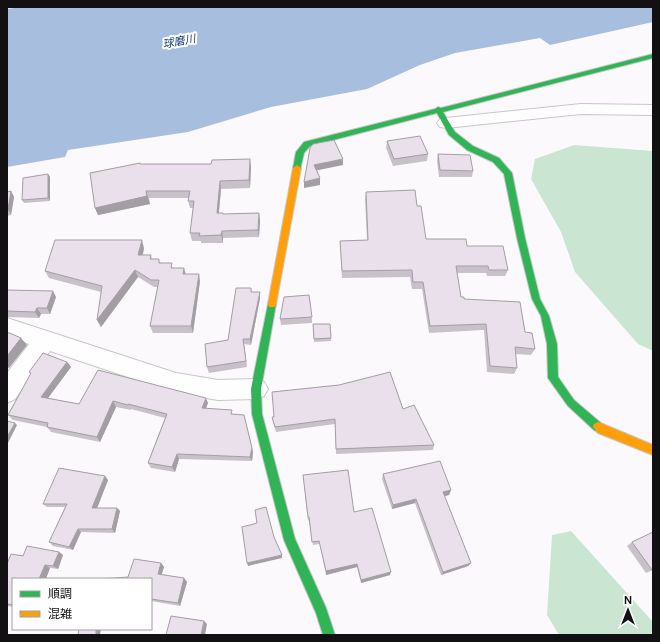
<svg xmlns="http://www.w3.org/2000/svg" width="660" height="642" font-family="'DM Sans','Noto Sans JP',sans-serif">
<style>
.forest{fill:#cae6d3}
.water{fill:#a8bede}
.lines{fill:none;stroke-linecap:round;stroke-linejoin:round}
.street-casing{stroke:#c9c6ca;stroke-width:2}
.fast-casing{stroke:#c9c6ca;stroke-width:2}
.slow-casing{stroke:#c9c6ca;stroke-width:2}
.street{fill:#fffeff;fill-rule:evenodd}
.fast{fill:#30b455;fill-rule:evenodd}
.slow{fill:#ff9f0a;fill-rule:evenodd}
.wall{fill:#c8c1ca}
.shaded-wall{fill:#a39da4}
.building{fill:#e9e0eb;stroke:#a39da4}
.labels{text-anchor:middle;stroke-width:4;stroke-linejoin:round;paint-order:stroke}
.far-water-label{font-size:11px;font-style:italic;fill:#153d75;stroke:#fff}
</style>
<rect width="100%" height="100%" fill="#fcf9fd"/>
<g class="forest">
<polygon points="574,145 653,151 653,351 638,344 575,272 561,232 531,179 535,159"/>
<polygon points="571,531 653,622 653,635 559,635 547,615 552,535"/>
</g>
<polygon class="water" points="22,7 653,7 653,22 550,45 540,38 455,53 420,65 367,89 271,107 188,132 68,150 65,157 7,167 7,9"/>
<g class="lines">
<defs>
<g id="street">
<polygon points="581,104 653,105 653,115 581,114 446,128 440,127 437,123 440,119 446,118"/>
<polygon points="7,318 176,373 218,380 256,379 264,382 268,389 264,396 256,399 218,400 176,393 50,351 15,399 7,403 7,373 29,344 7,336"/>
</g>
<g id="fast">
<polygon points="653,54 653,58 443,112 455,132 473,146 499,158 512,173 525,238 540,299 549,316 557,344 558,377 574,400 602,424 603,427 602,430 598,432 594,430 568,406 548,378 547,344 541,316 532,299 517,238 504,174 493,162 467,150 449,135 437,113 310,146 304,153 300,170 294,170 293,168 296,152 304,142 435,109 438,107 441,108"/>
<polygon points="272,300 275,301 276,304 261,389 262,414 295,539 326,608 335,635 323,635 316,613 284,540 252,414 251,389 268,304 269,301"/>
</g>
<g id="slow">
<polygon points="297,165 301,168 276,304 275,307 269,307 268,304 293,168"/>
<polygon points="598,422 653,445 653,455 598,433 593,427 594,424"/>
</g>
</defs>
<use href="#street" class="street-casing"/>
<use href="#fast" class="fast-casing"/>
<use href="#slow" class="slow-casing"/>
<use href="#street" class="street"/>
<use href="#fast" class="fast"/>
<use href="#slow" class="slow"/>
</g>
<g class="wall">
<polygon points="387,141 428,154 427,161 393,166 386,148"/>
<polygon points="438,154 473,171 472,177 439,177 437,161"/>
<polygon points="140,164 251,167 250,188 221,189 219,213 223,214 259,213 260,221 259,237 223,238 223,243 201,243 201,241 192,241 190,233 193,208 190,208 188,201 189,198 149,198 150,204 98,215 95,208"/>
<polygon points="48,174 50,177 50,201 24,203 22,200"/>
<polygon points="11,191 14,197 11,215 7,216 7,192"/>
<polygon points="366,192 417,206 426,239 467,246 508,270 505,276 487,276 486,273 457,273 461,297 525,332 535,349 531,355 515,354 517,368 514,374 487,372 484,330 429,333 422,289 412,289 410,277 342,278 340,241 367,240 365,199"/>
<polygon points="144,248 143,255 151,255 152,259 174,268 200,281 193,333 153,333 150,326 158,287 154,287 138,277 101,327 97,320 101,292 49,278 45,271"/>
<polygon points="251,288 252,292 260,298 251,345 244,344 247,367 209,373 207,367 228,340"/>
<polygon points="7,290 56,297 50,314 41,314 39,318 7,317"/>
<polygon points="312,317 312,323 281,325 280,319"/>
<polygon points="313,324 330,324 331,341 314,342"/>
<polygon points="67,362 71,367 48,398 79,404 98,370 208,403 206,408 233,414 244,415 253,452 252,461 179,459 175,472 151,468 148,463 165,418 131,409 131,410 116,407 100,442 51,432 47,427 13,420 8,415 31,374 29,372"/>
<polygon points="403,409 434,445 433,450 336,454 335,424 276,432 273,422 272,417"/>
<polygon points="383,474 451,490 449,495 444,496 471,563 468,566 441,575 415,503 392,509 382,479"/>
<polygon points="303,475 354,512 390,575 361,583 357,567 326,575 320,544 313,545 309,520 308,521"/>
<polygon points="108,480 97,508 117,508 120,511 115,533 81,532 73,550 53,546 49,542 65,507 47,507 43,504"/>
<polygon points="632,542 653,570 646,573 627,546"/>
<polygon points="59,552 63,555 58,569 50,568 13,579 13,607 7,606 7,564 23,556"/>
<polygon points="161,563 164,567 161,575 184,578 187,582 180,606 151,601 151,579 128,577"/>
</g>
<g class="shaded-wall">
<polygon points="250,159 251,167 250,188 249,180"/>
<polygon points="343,159 343,165 314,171 314,165"/>
<polygon points="48,174 50,177 50,201 48,198"/>
<polygon points="320,178 320,185 304,188 304,182"/>
<polygon points="220,181 221,189 218,220 217,213"/>
<polygon points="11,191 14,197 11,215 8,209"/>
<polygon points="146,191 150,204 98,215 95,208"/>
<polygon points="259,213 260,221 259,237 258,230"/>
<polygon points="222,231 223,238 223,243 221,235"/>
<polygon points="142,240 144,248 141,262 138,255"/>
<polygon points="184,268 186,275 183,274"/>
<polygon points="135,270 138,277 101,327 97,320"/>
<polygon points="199,274 200,281 193,333 191,326"/>
<polygon points="53,291 56,297 50,314 47,308"/>
<polygon points="260,292 260,298 251,345 250,339"/>
<polygon points="37,308 41,314 39,318 35,312"/>
<polygon points="21,338 27,345 9,368 7,367 7,356"/>
<polygon points="243,339 244,344 247,367 246,361"/>
<polygon points="67,362 71,367 45,402 41,397"/>
<polygon points="206,398 208,403 204,413 202,408"/>
<polygon points="113,401 116,407 100,442 97,437"/>
<polygon points="15,423 17,425 8,443 7,437"/>
<polygon points="252,448 253,452 252,461 250,457"/>
<polygon points="177,454 179,459 175,472 172,467"/>
<polygon points="105,476 108,480 96,511 92,508"/>
<polygon points="451,490 449,495 441,497 443,492"/>
<polygon points="416,499 415,503 392,509 393,505"/>
<polygon points="117,508 120,511 115,533 112,529"/>
<polygon points="78,529 81,532 73,550 69,547"/>
<polygon points="59,552 63,555 58,569 53,566"/>
<polygon points="282,555 282,558 248,566 247,563"/>
<polygon points="161,563 164,567 161,577 158,574"/>
<polygon points="471,563 468,566 441,575 443,572"/>
<polygon points="357,564 357,567 326,575 326,571"/>
<polygon points="45,565 50,568 46,579 39,579"/>
<polygon points="391,572 390,575 361,583 361,580"/>
<polygon points="184,578 187,582 180,606 178,603"/>
<polygon points="204,621 207,624 205,635 201,635"/>
<polygon points="96,629 101,629 100,635 96,635"/>
</g>
<g class="building">
<polygon points="420,136 428,154 394,159 387,141"/>
<polygon points="334,140 343,159 314,165 320,178 304,182 310,148 313,144"/>
<polygon points="438,154 470,155 473,171 440,170"/>
<polygon points="250,159 249,180 220,181 217,213 223,213 223,214 259,213 258,230 222,231 221,235 199,236 200,233 190,233 194,201 188,201 190,191 146,191 147,196 95,208 90,173 140,163 140,164 211,164 212,160"/>
<polygon points="48,174 48,198 22,200 23,178"/>
<polygon points="415,190 417,206 421,206 426,239 466,239 467,246 503,246 508,270 489,270 488,266 456,266 461,297 464,297 464,299 520,302 525,332 532,333 535,349 515,347 517,368 490,366 486,324 430,326 423,282 413,282 412,270 342,271 340,241 368,240 366,192"/>
<polygon points="11,191 8,209 7,209 7,192"/>
<polygon points="55,240 142,240 138,255 151,255 150,259 159,259 159,263 172,263 171,268 184,268 183,274 199,274 191,326 150,326 159,280 151,280 135,270 97,320 102,286 45,271"/>
<polygon points="236,288 251,288 251,292 260,292 250,339 243,339 246,361 207,367 205,344 228,340"/>
<polygon points="7,290 53,291 47,308 37,308 35,312 7,311"/>
<polygon points="309,295 312,317 280,319 284,297"/>
<polygon points="313,324 330,324 331,338 314,339"/>
<polygon points="7,332 21,338 7,356"/>
<polygon points="43,353 67,362 41,397 79,404 98,370 206,398 202,408 232,410 231,414 244,415 252,448 250,457 177,454 172,467 148,463 167,414 128,404 128,405 113,401 97,437 47,427 48,423 8,415 31,373 29,372"/>
<polygon points="390,372 403,409 414,405 434,445 336,449 335,419 275,427 272,417 274,417 272,392 339,385"/>
<polygon points="7,421 15,423 7,437"/>
<polygon points="440,461 451,490 443,492 471,563 443,572 416,499 393,505 383,474"/>
<polygon points="59,468 105,476 92,508 117,508 112,529 78,529 69,547 49,542 67,504 43,504"/>
<polygon points="348,470 354,512 372,508 391,572 361,580 357,564 326,571 319,541 312,542 309,517 308,517 303,475"/>
<polygon points="266,507 274,537 282,555 247,563 242,527 257,523 255,510"/>
<polygon points="653,532 653,569 652,570 632,542"/>
<polygon points="27,546 59,552 53,566 45,565 39,579 13,579 13,605 7,604 7,564 11,554 23,556"/>
<polygon points="134,559 161,563 158,574 184,578 178,603 151,599 151,579 101,579 128,577"/>
<polygon points="171,616 204,621 201,635 166,635"/>
<polygon points="79,629 96,629 96,635 78,635"/>
</g>
<g class="labels">
<g class="far-water-label">
<text transform="translate(179 41) rotate(-11)" y="4">球磨川</text>
</g>
</g>
<rect width="660" height="642" fill="none" stroke="#131014" stroke-width="16"/>
<rect x="12" y="578" width="140" height="52" fill="#ffffff" stroke="#a19fa1"/>
<rect x="20" y="591" width="20" height="6" fill="#30b455" stroke="#a19fa1"/>
<text x="48" y="598" font-size="12" fill="#131014">順調</text>
<rect x="20" y="611" width="20" height="6" fill="#ff9f0a" stroke="#a19fa1"/>
<text x="48" y="618" font-size="12" fill="#131014">混雑</text>
<g transform="translate(628 610)" stroke="#ffffff" stroke-width="3" paint-order="stroke">
<path d="M0-3L7 15L0 10L-7 15Z" fill="#131014"/>
<text y="-6" font-size="11" font-weight="bold" text-anchor="middle" fill="#131014">N</text>
</g>
</svg>
